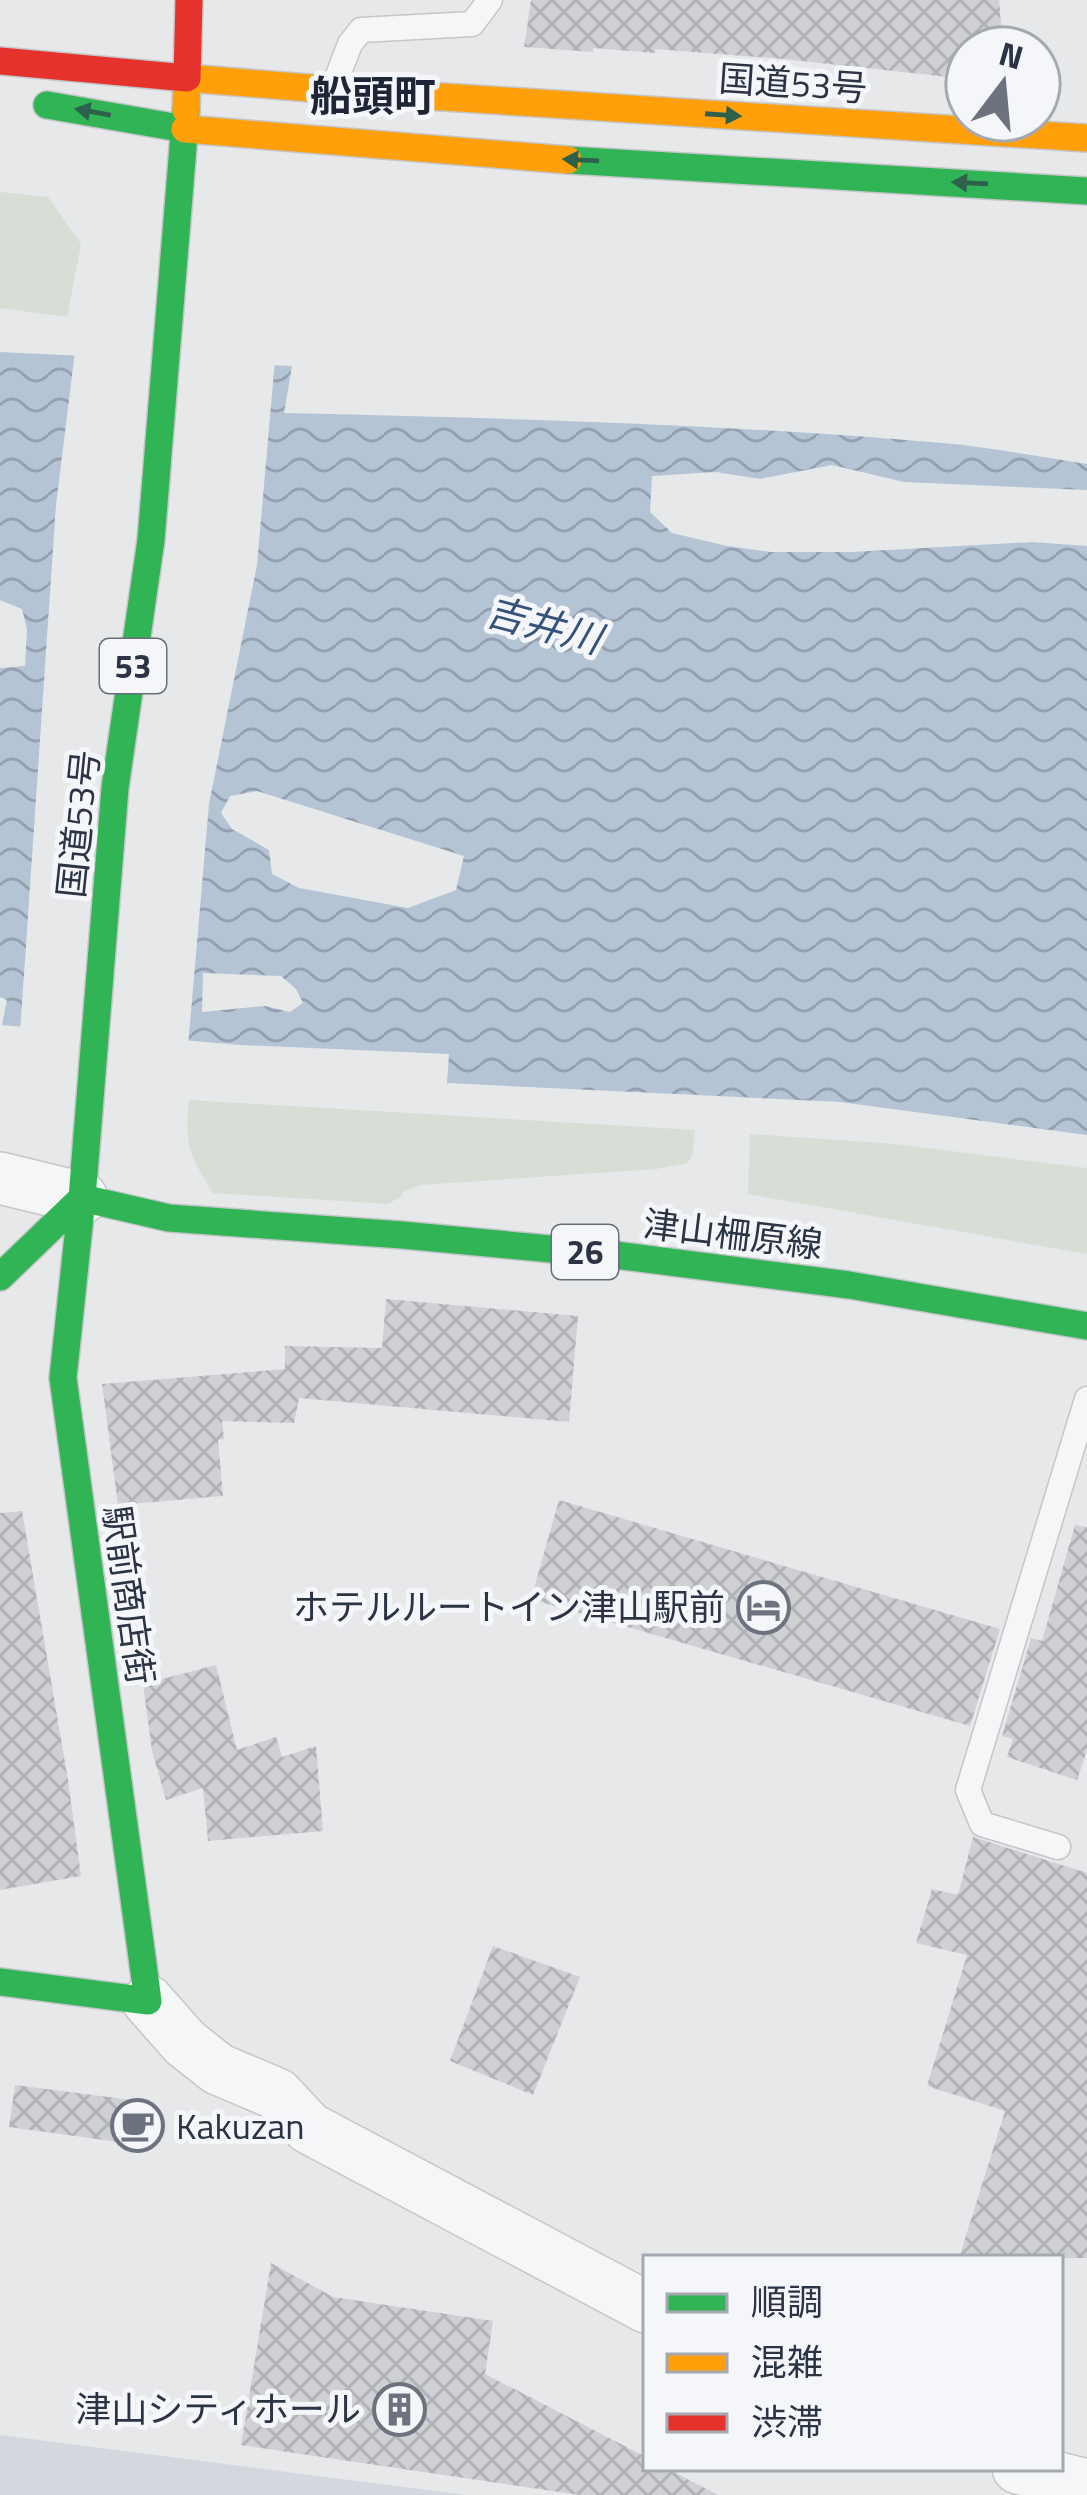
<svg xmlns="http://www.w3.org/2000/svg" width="1087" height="2495" font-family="'Titillium Web','Noto Sans JP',sans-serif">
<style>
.built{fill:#d4d7dd}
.grass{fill:#d6ded6}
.water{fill:url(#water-waves);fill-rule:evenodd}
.pier{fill:#e6e8ea}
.building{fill:url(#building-cross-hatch)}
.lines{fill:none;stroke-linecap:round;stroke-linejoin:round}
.lane-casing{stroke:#c4c6c8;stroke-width:27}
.street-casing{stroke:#c4c6c8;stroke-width:54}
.fast-casing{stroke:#c4c6c8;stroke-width:30}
.slow-casing{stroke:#c4c6c8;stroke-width:30}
.jam-casing{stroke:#c4c6c8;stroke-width:30}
.lane{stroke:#f5f6f7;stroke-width:24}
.street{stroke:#f5f6f7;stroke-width:51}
.fast{stroke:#30b455;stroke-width:27}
.slow{stroke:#ff9f0a;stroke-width:27}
.jam{stroke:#e5322d;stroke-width:27}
.oneway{fill:#2d614b}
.labels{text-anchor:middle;stroke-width:10;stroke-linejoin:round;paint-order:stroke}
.shield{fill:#f4f6f9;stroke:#676e7b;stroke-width:3}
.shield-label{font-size:33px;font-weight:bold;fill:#2b3445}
.street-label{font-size:36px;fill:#2b3445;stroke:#f4f6f9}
.poi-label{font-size:36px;fill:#2b3445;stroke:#f4f6f9;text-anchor:end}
.water-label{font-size:39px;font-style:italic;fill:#34527a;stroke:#f4f6f9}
.quarter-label{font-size:42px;font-weight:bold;fill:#1d2536;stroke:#f4f6f9}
</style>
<defs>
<pattern id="water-waves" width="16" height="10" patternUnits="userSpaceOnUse" patternTransform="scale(3)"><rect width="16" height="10" fill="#b4c4d5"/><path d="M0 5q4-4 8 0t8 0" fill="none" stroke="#93a0af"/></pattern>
<pattern id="building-cross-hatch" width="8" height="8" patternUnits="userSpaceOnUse" patternTransform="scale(3)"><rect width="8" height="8" fill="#ced0d3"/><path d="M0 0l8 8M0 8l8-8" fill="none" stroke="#b1b3b6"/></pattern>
</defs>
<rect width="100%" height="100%" fill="#e6e8ea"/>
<polygon class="built" points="0,2435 467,2495 0,2495"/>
<g class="grass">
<polygon points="0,192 48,197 81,244 67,317 0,308"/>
<path d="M189,1100l506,30 -3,26 -5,7 -31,6 -235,16 -18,7 -1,4 -14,8 -175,-11c-23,-38 -29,-47 -24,-93z"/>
<polygon points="750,1134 895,1144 1087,1168 1087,1254 748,1194"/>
</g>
<path class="water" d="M0,352l292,14 -8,47c220,5 439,11 658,30 48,4 97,14 145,21v26l-183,-8 -72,-17 -72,14 -44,-7 -64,4 -2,36 22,21 55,13 44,6h81l180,-10 55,4v589l-247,-33 -393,-19 2,-29 -208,-9 -239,-20 5,-25 -7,-3v-329l25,-2 2,-37 -5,-20 -22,-9zM257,791l207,65 -8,34 -48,18 -109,-20 -27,-14 -3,-24 -37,-21 -11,-16 9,-17zM203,973l78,3 15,13 7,14 -13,9 -25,-6 -63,6z"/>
<polygon class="pier" points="75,351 275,360 257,565 209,804 188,1047 20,1033 56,505"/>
<g class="building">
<polygon points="531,0 999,0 1003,48 967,48 967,79 783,59 655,49 655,53 593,48 593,52 524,47"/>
<polygon points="386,1299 578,1316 569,1422 299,1398 294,1423 222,1421 224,1439 218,1440 223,1496 118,1505 102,1384 285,1369 285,1346 382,1348"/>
<polygon points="559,1500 1000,1629 970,1726 531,1599"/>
<polygon points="22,1511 68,1780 81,1876 0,1890 0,1513"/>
<polygon points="1075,1525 1087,1527 1087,1750 1077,1780 1007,1757 1013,1739 1002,1736 1031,1638 1042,1641"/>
<polygon points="216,1665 237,1750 276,1737 282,1757 316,1746 323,1831 208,1841 203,1788 166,1800 152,1751 143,1684"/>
<polygon points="973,1837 1087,1873 1087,2258 959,2258 1005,2111 927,2086 967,1955 916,1943 932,1889 958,1895"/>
<polygon points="493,1946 580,1977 533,2095 450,2061"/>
<polygon points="15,2085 132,2100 126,2143 9,2127"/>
<polygon points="271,2263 333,2297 493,2321 485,2374 646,2457 646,2468 666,2468 718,2495 580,2495 241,2445"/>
</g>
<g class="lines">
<defs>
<g id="lane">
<polyline points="333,88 350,44 361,30 472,24 490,0"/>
<polyline points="1058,1847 982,1824 968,1790 1087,1399"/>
</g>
<g id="street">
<polyline points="0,1178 82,1198"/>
<polyline points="148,2001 185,2043 218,2069 277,2094 309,2128 646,2307"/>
<polyline points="1018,2468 1087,2485"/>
</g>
<g id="fast">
<polyline points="47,105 185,129"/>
<polyline points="568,160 1087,191"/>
<polyline points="82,1198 169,1218 402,1235 615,1255 849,1285 1087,1326"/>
<polyline points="0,1277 82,1198 115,788 151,540 186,110"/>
<polyline points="0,1982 148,2001 63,1378 82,1198"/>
</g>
<g id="slow">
<polyline points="186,110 187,78 333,90 1087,138"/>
<polyline points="185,129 568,160"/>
</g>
<polyline id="jam" points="0,61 187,78 189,0"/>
</defs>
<use href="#lane" class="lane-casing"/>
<use href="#street" class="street-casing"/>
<use href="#fast" class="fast-casing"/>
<use href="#slow" class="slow-casing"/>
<use href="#jam" class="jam-casing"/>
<use href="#lane" class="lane"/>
<use href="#street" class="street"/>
<use href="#fast" class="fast"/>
<use href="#slow" class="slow"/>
<use href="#jam" class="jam"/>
</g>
<defs><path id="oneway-solid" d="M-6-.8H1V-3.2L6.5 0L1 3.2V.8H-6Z" transform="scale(3)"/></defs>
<g class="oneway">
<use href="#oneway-solid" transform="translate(93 112) rotate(-170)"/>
<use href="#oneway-solid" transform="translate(723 115) rotate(4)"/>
<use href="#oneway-solid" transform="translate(581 160) rotate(-177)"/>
<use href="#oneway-solid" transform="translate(970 183) rotate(-177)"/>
</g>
<defs>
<symbol id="hotel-ring" viewBox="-11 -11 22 22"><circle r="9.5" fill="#f4f6f9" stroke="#6c737f" stroke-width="1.5"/><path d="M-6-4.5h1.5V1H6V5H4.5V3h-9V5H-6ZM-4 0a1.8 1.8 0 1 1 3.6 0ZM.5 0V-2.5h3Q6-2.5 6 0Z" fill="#6c737f"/></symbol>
<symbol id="cafe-ring" viewBox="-11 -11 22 22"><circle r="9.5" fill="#f4f6f9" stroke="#6c737f" stroke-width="1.5"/><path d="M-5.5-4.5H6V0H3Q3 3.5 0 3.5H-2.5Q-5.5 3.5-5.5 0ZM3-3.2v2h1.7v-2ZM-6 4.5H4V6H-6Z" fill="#6c737f"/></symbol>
<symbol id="building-ring" viewBox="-11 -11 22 22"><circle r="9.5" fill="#f4f6f9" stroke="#6c737f" stroke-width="1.5"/><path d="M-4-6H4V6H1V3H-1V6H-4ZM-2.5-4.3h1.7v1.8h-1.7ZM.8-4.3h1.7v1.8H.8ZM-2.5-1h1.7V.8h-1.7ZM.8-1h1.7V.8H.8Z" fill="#6c737f"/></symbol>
</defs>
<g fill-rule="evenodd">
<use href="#hotel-ring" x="734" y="1578" width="59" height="59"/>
<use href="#cafe-ring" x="108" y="2096" width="59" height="59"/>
<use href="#building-ring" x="370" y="2380" width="59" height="59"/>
</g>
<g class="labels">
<g class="shield">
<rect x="100" y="639" width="66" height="54" rx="9"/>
<rect x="552" y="1225" width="66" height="54" rx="9"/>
</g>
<g class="shield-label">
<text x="133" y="678">53</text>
<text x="585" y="1264">26</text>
</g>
<g class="street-label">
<text transform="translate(793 83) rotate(4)" y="13">国道53号</text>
<text transform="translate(78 824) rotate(-84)" y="13">国道53号</text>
<text transform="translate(733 1234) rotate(7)" y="13">津山柵原線</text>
<text transform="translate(129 1595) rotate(82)" y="13">駅前商店街</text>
</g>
<g class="poi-label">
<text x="725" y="1620">ホテルルートイン津山駅前</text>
<text x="176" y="2139" text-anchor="start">Kakuzan</text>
<text x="361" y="2422">津山シティホール</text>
</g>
<g class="water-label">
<text transform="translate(544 625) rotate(15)" y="14">吉井川</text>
</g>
<g class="quarter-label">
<text x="373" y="111">船頭町</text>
</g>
</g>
<rect x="643" y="2255" width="420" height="216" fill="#f4f6f9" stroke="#a4a8b1" stroke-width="3"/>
<rect x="667" y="2294" width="60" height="18" fill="#30b455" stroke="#a4a8b1" stroke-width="3"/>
<text x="751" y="2315" font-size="36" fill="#2b3445">順調</text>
<rect x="667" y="2354" width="60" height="18" fill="#ff9f0a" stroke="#a4a8b1" stroke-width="3"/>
<text x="751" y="2375" font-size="36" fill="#2b3445">混雑</text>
<rect x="667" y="2414" width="60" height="18" fill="#e5322d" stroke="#a4a8b1" stroke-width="3"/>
<text x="751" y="2435" font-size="36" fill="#2b3445">渋滞</text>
<g transform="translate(1003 84) rotate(16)"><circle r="57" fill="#f4f6f9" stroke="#a4a8b1" stroke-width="3"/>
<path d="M0-9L21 45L0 30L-21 45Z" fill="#6c737f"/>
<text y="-18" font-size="33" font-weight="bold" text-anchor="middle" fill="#2b3445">N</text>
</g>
</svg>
